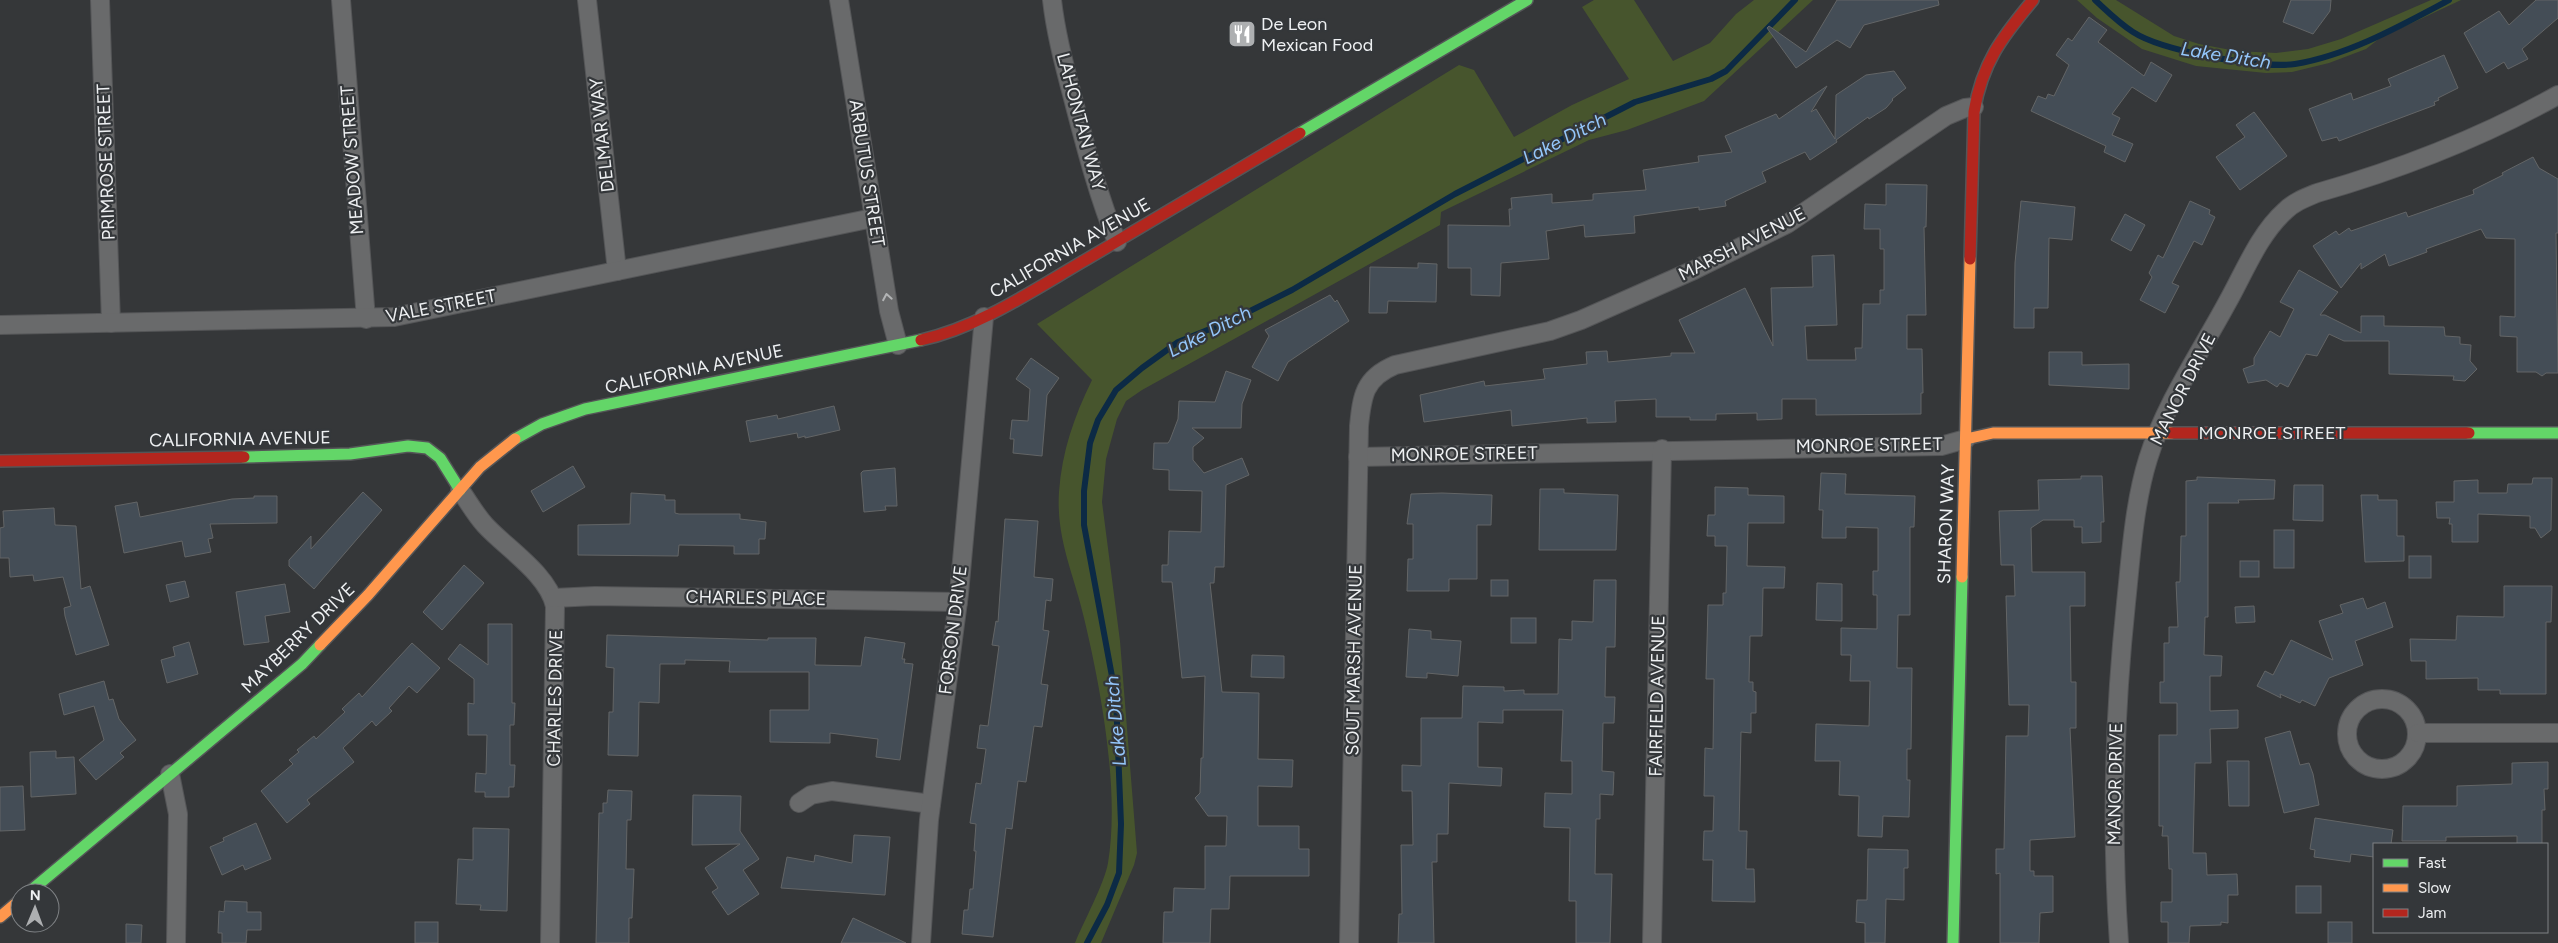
<svg xmlns="http://www.w3.org/2000/svg" width="2558" height="943" font-family="Figtree,sans-serif">
<style>
.green{fill:#47552d}
.lines{fill:none;stroke-linecap:round;stroke-linejoin:round}
.stream{stroke:#0c2a45;stroke-width:6}
.building{fill:#444d56;stroke:#636566}
.street-casing{stroke:#545557;stroke-width:20}
.fast-casing{stroke:#545557;stroke-width:14}
.slow-casing{stroke:#545557;stroke-width:14}
.jam-casing{stroke:#545557;stroke-width:14}
.street{stroke:#696a6b;stroke-width:18}
.fast{stroke:#63d668;stroke-width:11}
.slow{stroke:#ff974d;stroke-width:11}
.jam{stroke:#b3261e;stroke-width:11}
.oneway{stroke:#b2b4b5}
.labels{text-anchor:middle;stroke-width:4.5;stroke-linejoin:round;paint-order:stroke}
.poi-label{font-size:18px;fill:#eef0f2;stroke:#34373a;text-anchor:start}
.street-label{font-size:18px;fill:#eef0f2;stroke:#34373a}
.water-label{font-size:19px;font-style:italic;fill:#94c6fa;stroke:#34373a}
</style>
<rect width="100%" height="100%" fill="#353739"/>
<g class="green">
<path d="M1594,0h40l39,61 37,-18 26,-29 18,-14h59l-109,101 -77,29 -38,10 -148,72 -1,13 -298,165 -16,11 -9,18 -11,40 -4,43 18,139 17,212 -3,12 -33,78h-26c8,-20 30,-61 33,-80 12,-72 -7,-174 -24,-245 -10,-44 -28,-78 -25,-126 3,-41 15,-75 33,-112l-55,-56 422,-259 15,5 40,67 58,-32 57,-26 -47,-72z"/>
<polygon points="2077,0 2116,0 2174,36 2199,44 2236,51 2276,53 2308,49 2341,39 2431,0 2461,0 2380,38 2366,49 2329,63 2292,72 2266,73 2196,66 2142,49 2097,18"/>
</g>
<g class="lines">
<g class="stream">
<path d="M2095,0c12,11 24,23 38,32 29,19 128,37 162,32 54,-9 107,-39 154,-64"/>
<polyline points="1087,943 1107,905 1119,873 1121,824 1116,698 1084,525 1084,491 1090,443 1098,420 1116,390 1142,368 1178,342 1232,320 1292,290 1455,194 1635,102 1711,79 1726,71 1795,0"/>
</g>
</g>
<g class="building">
<polygon points="1837,0 1938,0 1939,5 1864,25 1850,48 1837,40 1796,68 1767,28 1769,26 1806,52"/>
<polygon points="2291,0 2331,0 2330,11 2313,34 2283,22"/>
<polygon points="2536,0 2558,0 2558,18 2522,49 2528,59 2508,69 2504,62 2486,73 2464,33 2499,11 2509,25"/>
<polygon points="2089,17 2107,30 2098,42 2144,76 2151,62 2172,75 2156,102 2132,87 2112,114 2120,118 2112,135 2133,144 2125,162 2104,152 2106,146 2031,111 2038,96 2046,99 2048,94 2054,96 2069,65 2056,55 2068,38 2072,41"/>
<polygon points="2444,55 2458,88 2438,98 2439,100 2434,102 2435,105 2339,141 2337,137 2322,141 2309,109 2351,93 2353,100 2391,86 2388,79"/>
<polygon points="1894,71 1906,88 1892,99 1893,100 1886,108 1869,119 1868,117 1836,140 1837,142 1810,160 1805,152 1762,172 1766,182 1725,201 1726,206 1699,210 1699,207 1634,216 1635,233 1585,237 1584,225 1546,231 1549,259 1501,263 1500,296 1471,295 1471,268 1448,268 1448,225 1510,226 1509,209 1512,209 1511,198 1552,194 1552,203 1593,200 1593,194 1646,190 1643,170 1699,162 1698,156 1732,152 1725,136 1776,114 1779,119 1827,86 1811,112 1816,109 1835,139 1836,95 1866,75"/>
<polygon points="2254,112 2287,156 2240,190 2216,157 2245,137 2236,125"/>
<polygon points="2533,157 2539,168 2558,179 2558,233 2556,233 2558,373 2546,373 2542,376 2536,372 2517,372 2517,337 2500,336 2500,316 2515,317 2515,239 2486,238 2481,229 2426,249 2427,252 2389,266 2385,254 2361,269 2361,263 2341,288 2313,246 2336,231 2339,235 2349,228 2351,231 2406,212 2408,217 2474,194 2473,190 2503,175 2502,173"/>
<polygon points="1886,184 1927,185 1926,227 1924,227 1926,315 1907,315 1907,349 1922,349 1923,393 1921,393 1921,414 1816,415 1816,399 1782,399 1782,419 1757,420 1757,413 1716,414 1716,420 1690,420 1690,417 1656,417 1656,399 1615,401 1616,422 1587,423 1587,418 1512,426 1511,410 1424,422 1420,395 1484,381 1485,386 1545,379 1543,369 1587,364 1586,352 1607,351 1608,362 1671,356 1671,353 1695,353 1679,320 1745,288 1773,346 1771,288 1813,287 1812,256 1834,255 1837,325 1805,326 1807,360 1856,360 1855,348 1862,348 1863,304 1880,304 1880,290 1884,290 1884,249 1880,249 1880,229 1864,229 1865,204 1886,205"/>
<polygon points="2021,201 2075,207 2072,240 2049,238 2048,308 2034,308 2034,328 2014,328 2015,263"/>
<polygon points="2190,201 2210,210 2209,214 2215,217 2202,245 2194,241 2172,283 2179,286 2165,313 2140,300 2152,277 2149,273 2158,255 2163,258"/>
<polygon points="2125,214 2145,225 2131,251 2111,240"/>
<polygon points="1418,263 1437,264 1436,302 1388,301 1387,313 1369,313 1370,267 1418,268"/>
<polygon points="2299,270 2338,292 2320,315 2325,315 2361,333 2361,316 2384,316 2384,326 2444,327 2445,336 2460,337 2460,344 2471,345 2470,361 2477,369 2465,381 2453,380 2454,376 2389,374 2389,341 2344,341 2329,334 2317,356 2306,354 2288,387 2280,383 2277,387 2266,380 2248,383 2243,369 2254,365 2254,358 2270,331 2280,337 2294,309 2280,302"/>
<polygon points="1330,295 1335,302 1337,300 1349,321 1288,362 1278,381 1252,367 1269,336 1265,330"/>
<polygon points="2049,352 2082,352 2082,365 2129,364 2129,389 2049,385"/>
<polygon points="1031,358 1059,378 1047,395 1042,456 1013,453 1014,439 1010,439 1012,420 1028,421 1030,389 1016,379"/>
<polygon points="1226,371 1251,380 1242,404 1241,428 1192,428 1204,438 1193,447 1193,460 1204,473 1242,458 1249,475 1226,485 1224,567 1215,567 1214,583 1210,583 1222,692 1259,693 1258,759 1293,760 1292,787 1258,786 1258,826 1299,826 1299,849 1309,849 1309,876 1230,876 1229,909 1211,909 1210,943 1163,943 1164,912 1173,912 1174,888 1205,889 1205,846 1226,846 1227,816 1208,816 1195,798 1200,793 1201,758 1203,758 1205,676 1182,678 1172,582 1162,582 1162,565 1168,565 1169,531 1201,532 1202,491 1169,490 1169,470 1153,469 1154,443 1168,443 1170,440 1178,419 1179,401 1215,402"/>
<polygon points="834,406 840,430 805,438 805,436 798,438 797,433 750,442 746,421 777,415 778,419"/>
<polygon points="573,466 585,487 543,512 531,491"/>
<polygon points="895,468 897,506 885,506 886,510 864,512 861,473 863,471"/>
<polygon points="1821,473 1846,474 1845,494 1915,496 1914,527 1910,527 1910,615 1898,615 1897,668 1912,668 1911,749 1907,749 1907,780 1910,780 1909,817 1883,816 1882,837 1858,836 1859,796 1839,795 1840,761 1815,761 1816,724 1869,726 1870,681 1850,681 1851,655 1841,655 1841,628 1877,629 1877,595 1873,595 1873,571 1878,571 1878,528 1846,527 1846,538 1822,538 1823,510 1819,510"/>
<polygon points="2081,476 2102,476 2104,522 2101,522 2101,542 2082,543 2082,527 2074,527 2074,520 2043,520 2031,528 2032,572 2085,572 2085,606 2070,606 2071,682 2076,682 2076,728 2070,728 2075,837 2030,840 2030,871 2034,871 2034,876 2053,876 2053,912 2040,913 2039,943 2000,943 2000,873 1996,874 1996,849 2004,849 2006,736 2028,736 2029,705 2009,705 2006,596 2015,596 2014,565 2001,565 1999,511 2039,510 2038,480 2081,479"/>
<polygon points="2197,477 2275,480 2274,499 2238,500 2239,503 2208,503 2208,617 2205,617 2204,655 2222,656 2221,676 2210,676 2210,711 2238,710 2238,728 2210,729 2211,763 2195,763 2193,853 2206,853 2207,875 2237,874 2238,895 2228,895 2228,923 2221,922 2221,925 2190,926 2189,943 2168,943 2168,922 2161,922 2161,902 2172,902 2172,869 2169,869 2168,836 2162,836 2163,826 2159,826 2159,735 2177,735 2177,703 2160,703 2160,682 2164,682 2164,643 2169,643 2169,627 2178,627 2176,582 2180,582 2181,536 2186,536 2186,481 2197,480"/>
<polygon points="2533,478 2552,478 2551,530 2541,538 2535,528 2530,528 2530,516 2478,514 2478,542 2452,542 2452,524 2449,524 2450,518 2437,518 2436,502 2454,502 2454,481 2478,480 2478,493 2507,493 2508,484 2532,484"/>
<polygon points="2294,485 2323,485 2323,521 2293,520"/>
<polygon points="1715,487 1748,488 1748,495 1784,496 1784,523 1748,523 1747,566 1785,567 1784,588 1763,588 1762,636 1750,636 1749,682 1753,682 1753,691 1756,692 1756,713 1751,713 1751,733 1741,732 1739,831 1747,831 1746,869 1754,869 1755,902 1712,901 1713,860 1703,860 1704,831 1713,831 1714,796 1704,796 1705,748 1713,749 1714,679 1706,679 1708,605 1723,605 1723,593 1726,593 1727,546 1715,546 1715,536 1707,536 1708,515 1715,515"/>
<polygon points="1540,489 1564,489 1564,493 1618,495 1616,550 1539,550"/>
<polygon points="363,492 382,510 314,589 289,566 289,560 311,536 311,549"/>
<polygon points="631,493 665,495 665,500 675,500 675,513 679,514 740,514 740,519 766,522 765,539 759,539 759,554 734,554 734,546 679,545 678,556 578,555 578,525 630,524"/>
<polygon points="1442,493 1492,495 1491,525 1477,525 1477,579 1449,579 1449,591 1407,591 1408,559 1413,559 1413,524 1407,524 1411,494"/>
<polygon points="2361,495 2378,495 2378,500 2397,500 2397,536 2404,536 2404,561 2365,562"/>
<polygon points="254,496 277,496 277,523 210,524 213,538 208,539 211,552 185,557 182,541 124,553 115,506 137,502 140,517 232,499 254,498"/>
<polygon points="54,508 55,525 76,526 81,589 90,586 109,645 76,655 65,616 64,608 71,606 63,577 34,581 33,575 10,577 9,558 0,558 0,528 4,527 3,511"/>
<polygon points="1005,519 1038,521 1034,577 1053,579 1051,601 1046,600 1043,630 1049,631 1041,684 1048,685 1042,727 1034,726 1026,782 1018,781 1012,829 1006,828 993,937 962,934 964,910 968,910 970,889 973,889 976,851 974,851 976,824 970,823 976,783 981,784 986,749 977,748 980,725 988,726 999,646 992,645 996,621 998,622"/>
<rect x="2274" y="530" width="20" height="38"/>
<rect x="2409" y="556" width="22" height="22"/>
<rect x="2240" y="561" width="19" height="16"/>
<polygon points="464,565 484,583 442,630 423,612"/>
<rect x="1491" y="580" width="17" height="16"/>
<polygon points="1594,580 1616,580 1616,589 1615,647 1606,647 1605,697 1615,697 1614,723 1603,723 1602,771 1614,772 1613,795 1600,794 1600,819 1596,819 1595,874 1612,874 1610,943 1576,943 1576,901 1569,901 1570,828 1544,827 1545,793 1572,794 1572,761 1561,761 1563,710 1503,710 1503,723 1478,722 1478,767 1502,768 1501,786 1449,783 1448,834 1437,834 1437,862 1432,862 1434,943 1398,943 1399,914 1402,914 1401,845 1413,845 1412,791 1402,791 1402,765 1421,766 1421,718 1462,718 1463,686 1504,687 1504,691 1524,690 1524,694 1558,694 1559,639 1572,640 1572,621 1593,622"/>
<polygon points="185,581 189,597 170,602 166,585"/>
<polygon points="1817,583 1842,584 1842,621 1816,620"/>
<polygon points="285,584 290,612 265,616 269,642 244,645 236,592"/>
<polygon points="2504,586 2552,586 2551,622 2546,622 2546,694 2500,694 2500,690 2478,690 2478,678 2426,679 2426,661 2411,661 2410,639 2456,640 2457,616 2504,617"/>
<polygon points="2363,598 2367,609 2385,602 2393,627 2355,641 2363,665 2329,678 2315,706 2302,700 2300,703 2280,694 2281,698 2257,686 2265,671 2273,675 2291,640 2333,660 2319,621 2343,613 2340,605"/>
<polygon points="2254,606 2255,622 2236,623 2235,607"/>
<rect x="1511" y="618" width="25" height="25"/>
<polygon points="488,624 512,624 512,703 515,703 514,725 510,725 510,765 515,765 514,787 509,787 509,797 485,797 485,792 475,792 476,773 486,774 487,735 468,735 468,703 474,704 474,679 448,659 460,644 488,665"/>
<polygon points="1409,629 1431,631 1431,639 1461,641 1458,676 1427,673 1427,678 1406,677"/>
<polygon points="607,635 768,640 768,638 816,638 815,665 861,666 865,637 905,643 902,659 905,659 904,663 913,664 900,760 876,757 878,739 830,733 830,743 770,742 770,710 809,710 809,672 729,672 730,661 685,660 685,664 660,664 659,703 639,702 638,756 608,755 609,712 613,712 614,668 606,667"/>
<polygon points="189,642 198,674 167,683 161,660 175,656 173,647"/>
<polygon points="412,643 440,668 417,693 409,686 389,708 392,711 376,726 372,721 343,748 354,762 307,800 310,804 287,823 261,791 293,764 289,760 299,752 297,750 314,736 316,739 345,712 342,709 359,693 362,697"/>
<polygon points="1252,655 1284,656 1284,678 1251,677"/>
<polygon points="104,681 109,700 113,699 119,719 136,740 120,753 124,757 96,780 79,760 104,740 94,706 64,715 59,694"/>
<polygon points="2290,731 2300,765 2309,763 2313,774 2319,805 2284,813 2265,738"/>
<polygon points="56,751 56,758 74,757 76,794 31,797 30,752"/>
<polygon points="2227,761 2249,761 2249,806 2229,806"/>
<polygon points="2548,762 2548,789 2544,789 2545,810 2542,810 2542,844 2517,844 2517,836 2446,837 2446,841 2402,841 2403,806 2457,806 2457,786 2512,784 2512,763"/>
<polygon points="23,786 25,830 0,831 0,787"/>
<polygon points="608,790 632,791 631,820 627,820 626,869 634,869 632,918 629,918 629,943 596,943 599,813 603,813 603,803 607,803"/>
<polygon points="693,795 741,796 740,831 759,859 743,870 759,894 728,915 712,892 718,888 705,868 740,844 692,845"/>
<polygon points="2315,818 2393,830 2391,844 2374,844 2374,857 2351,854 2350,862 2314,857 2315,850 2310,849"/>
<polygon points="256,823 271,859 245,870 243,865 222,875 210,847 224,841 223,838"/>
<polygon points="473,828 509,829 507,911 480,910 481,905 456,904 458,859 473,860"/>
<polygon points="854,835 890,837 885,895 781,888 787,857 814,862 815,855 852,863"/>
<polygon points="1868,849 1908,850 1908,868 1904,868 1904,900 1886,899 1885,943 1865,943 1865,923 1856,922 1857,900 1867,900"/>
<rect x="2296" y="886" width="25" height="27"/>
<polygon points="225,901 247,902 247,912 261,912 261,930 247,930 246,943 222,943 222,933 218,933 219,911 224,912"/>
<polygon points="853,918 906,943 841,943"/>
<rect x="415" y="922" width="23" height="21"/>
<rect x="2328" y="922" width="24" height="21"/>
<polygon points="126,924 142,925 141,943 126,943"/>
</g>
<g class="lines">
<defs>
<g id="street">
<polyline points="100,0 111,323"/>
<polyline points="341,0 366,319"/>
<polyline points="587,0 617,271"/>
<polyline points="839,0 889,311 898,345"/>
<path d="M1052,0c4,36 14,71 23,106 12,46 24,92 42,136"/>
<polyline points="0,325 394,317 873,218"/>
<polyline points="1358,457 1941,446 1966,439"/>
<path d="M460,490c8,11 15,24 25,35 21,23 63,49 70,81l-5,337"/>
<polyline points="554,598 595,596 958,602"/>
<circle cx="2382" cy="734" r="35"/>
<polyline points="2418,733 2558,733"/>
<polyline points="170,774 178,814 176,943"/>
<polyline points="799,803 811,795 832,791 931,804"/>
<polyline points="921,943 929,820 959,594 984,317"/>
<path d="M1349,943l10,-517c3,-30 5,-48 36,-61l155,-34 31,-11 113,-50 93,-46 159,-108 19,-8 9,-1"/>
<polyline points="1652,943 1662,449"/>
<path d="M2119,943c-8,-114 -5,-226 7,-340 5,-47 8,-99 22,-144 17,-55 52,-106 79,-156 17,-30 32,-69 58,-92 9,-9 20,-13 32,-18 84,-24 164,-55 241,-98"/>
</g>
<g id="fast">
<polyline points="1300,133 1527,0"/>
<polyline points="2469,433 2558,433"/>
<polyline points="515,439 542,424 585,409 921,340"/>
<polyline points="244,457 350,454 408,446 427,448 440,458 460,490"/>
<polyline points="28,893 302,664 320,645"/>
<polyline points="1953,943 1962,577"/>
</g>
<g id="slow">
<polyline points="1966,439 1993,433 2171,433"/>
<polyline points="1962,577 1970,259"/>
<polyline points="320,645 368,595 480,467 515,439"/>
<polyline points="0,917 20,900"/>
</g>
<g id="jam">
<path d="M1970,259l4,-147c8,-49 28,-75 59,-112"/>
<path d="M921,340c59,-13 114,-51 166,-81 71,-42 142,-84 213,-126"/>
<polyline points="2171,433 2469,433"/>
<polyline points="0,461 244,457"/>
</g>
</defs>
<use href="#street" class="street-casing"/>
<use href="#fast" class="fast-casing"/>
<use href="#slow" class="slow-casing"/>
<use href="#jam" class="jam-casing"/>
<use href="#street" class="street"/>
<use href="#fast" class="fast"/>
<use href="#slow" class="slow"/>
<use href="#jam" class="jam"/>
</g>
<defs><path id="oneway-chevron" d="M-2-3.5L2.5 0L-2 3.5" fill="none" stroke-width="1.6" stroke-linecap="round" stroke-linejoin="round" transform="scale(1.25)"/></defs>
<use class="oneway" href="#oneway-chevron" transform="translate(887 297) rotate(-100)"/>
<defs>
<symbol id="restaurant-square" viewBox="-11 -11 22 22"><rect x="-9" y="-9" width="18" height="18" rx="4" fill="#adafb1" stroke="#34373a"/><path d="M-5-6h1v4h1v-4h1v4h1v-4h1v5L-1.5 .5V6h-2V.5L-5-1ZM5-6V6H3V1.5H1.5Q1.5-4 5-6Z" fill="#fff"/></symbol>
</defs>
<g fill-rule="evenodd">
<use href="#restaurant-square" x="1226" y="18" width="32" height="32"/>
</g>
<g class="labels">
<g class="poi-label">
<text x="1261" y="30">De Leon<tspan x="1261" dy="21">Mexican Food</tspan></text>
</g>
<g class="street-label">
<text transform="translate(1081 122) rotate(75)" y="6">LAHONTAN WAY</text>
<text transform="translate(602 135) rotate(-96)" y="6">DELMAR WAY</text>
<text transform="translate(352 160) rotate(-94)" y="6">MEADOW STREET</text>
<text transform="translate(106 162) rotate(-92)" y="6">PRIMROSE STREET</text>
<text transform="translate(867 173) rotate(81)" y="6">ARBUTUS STREET</text>
<text transform="translate(1742 244) rotate(-27)" y="6">MARSH AVENUE</text>
<text transform="translate(1070 248) rotate(-30)" y="6">CALIFORNIA AVENUE</text>
<text transform="translate(441 306) rotate(-11)" y="6">VALE STREET</text>
<text transform="translate(694 369) rotate(-12)" y="6">CALIFORNIA AVENUE</text>
<text transform="translate(2183 389) rotate(-63)" y="6">MANOR DRIVE</text>
<text x="2272" y="439">MONROE STREET</text>
<text transform="translate(240 439) rotate(-1)" y="6">CALIFORNIA AVENUE</text>
<text transform="translate(1869 445) rotate(-1)" y="6">MONROE STREET</text>
<text transform="translate(1464 454) rotate(-1)" y="6">MONROE STREET</text>
<text transform="translate(1946 524) rotate(-88)" y="6">SHARON WAY</text>
<text transform="translate(756 598) rotate(1)" y="6">CHARLES PLACE</text>
<text transform="translate(953 630) rotate(-83)" y="6">FORSON DRIVE</text>
<text transform="translate(298 638) rotate(-44)" y="6">MAYBERRY DRIVE</text>
<text transform="translate(1354 660) rotate(-89)" y="6">SOUT MARSH AVENUE</text>
<text transform="translate(1657 696) rotate(-89)" y="6">FAIRFIELD AVENUE</text>
<text transform="translate(555 698) rotate(-89)" y="6">CHARLES DRIVE</text>
<text transform="translate(2115 784) rotate(-89)" y="6">MANOR DRIVE</text>
</g>
<g class="water-label">
<text transform="translate(2226 55) rotate(9)" y="7">Lake Ditch</text>
<text transform="translate(1564 138) rotate(-27)" y="7">Lake Ditch</text>
<text transform="translate(1209 331) rotate(-27)" y="7">Lake Ditch</text>
<text transform="translate(1115 721) rotate(-95)" y="7">Lake Ditch</text>
</g>
</g>
<rect x="2373" y="843" width="175" height="90" fill="#34373a" stroke="#7e8184"/>
<rect x="2383" y="859" width="25" height="8" fill="#63d668" stroke="#7e8184"/>
<text x="2418" y="868" font-size="15" fill="#eef0f2">Fast</text>
<rect x="2383" y="884" width="25" height="8" fill="#ff974d" stroke="#7e8184"/>
<text x="2418" y="893" font-size="15" fill="#eef0f2">Slow</text>
<rect x="2383" y="909" width="25" height="8" fill="#b3261e" stroke="#7e8184"/>
<text x="2418" y="918" font-size="15" fill="#eef0f2">Jam</text>
<g transform="translate(35 908) rotate(1)"><circle r="24" fill="#34373a" stroke="#7e8184"/>
<path d="M0-4L9 19L0 12L-9 19Z" fill="#adafb1"/>
<text y="-8" font-size="14" font-weight="bold" text-anchor="middle" fill="#eef0f2">N</text>
</g>
</svg>
